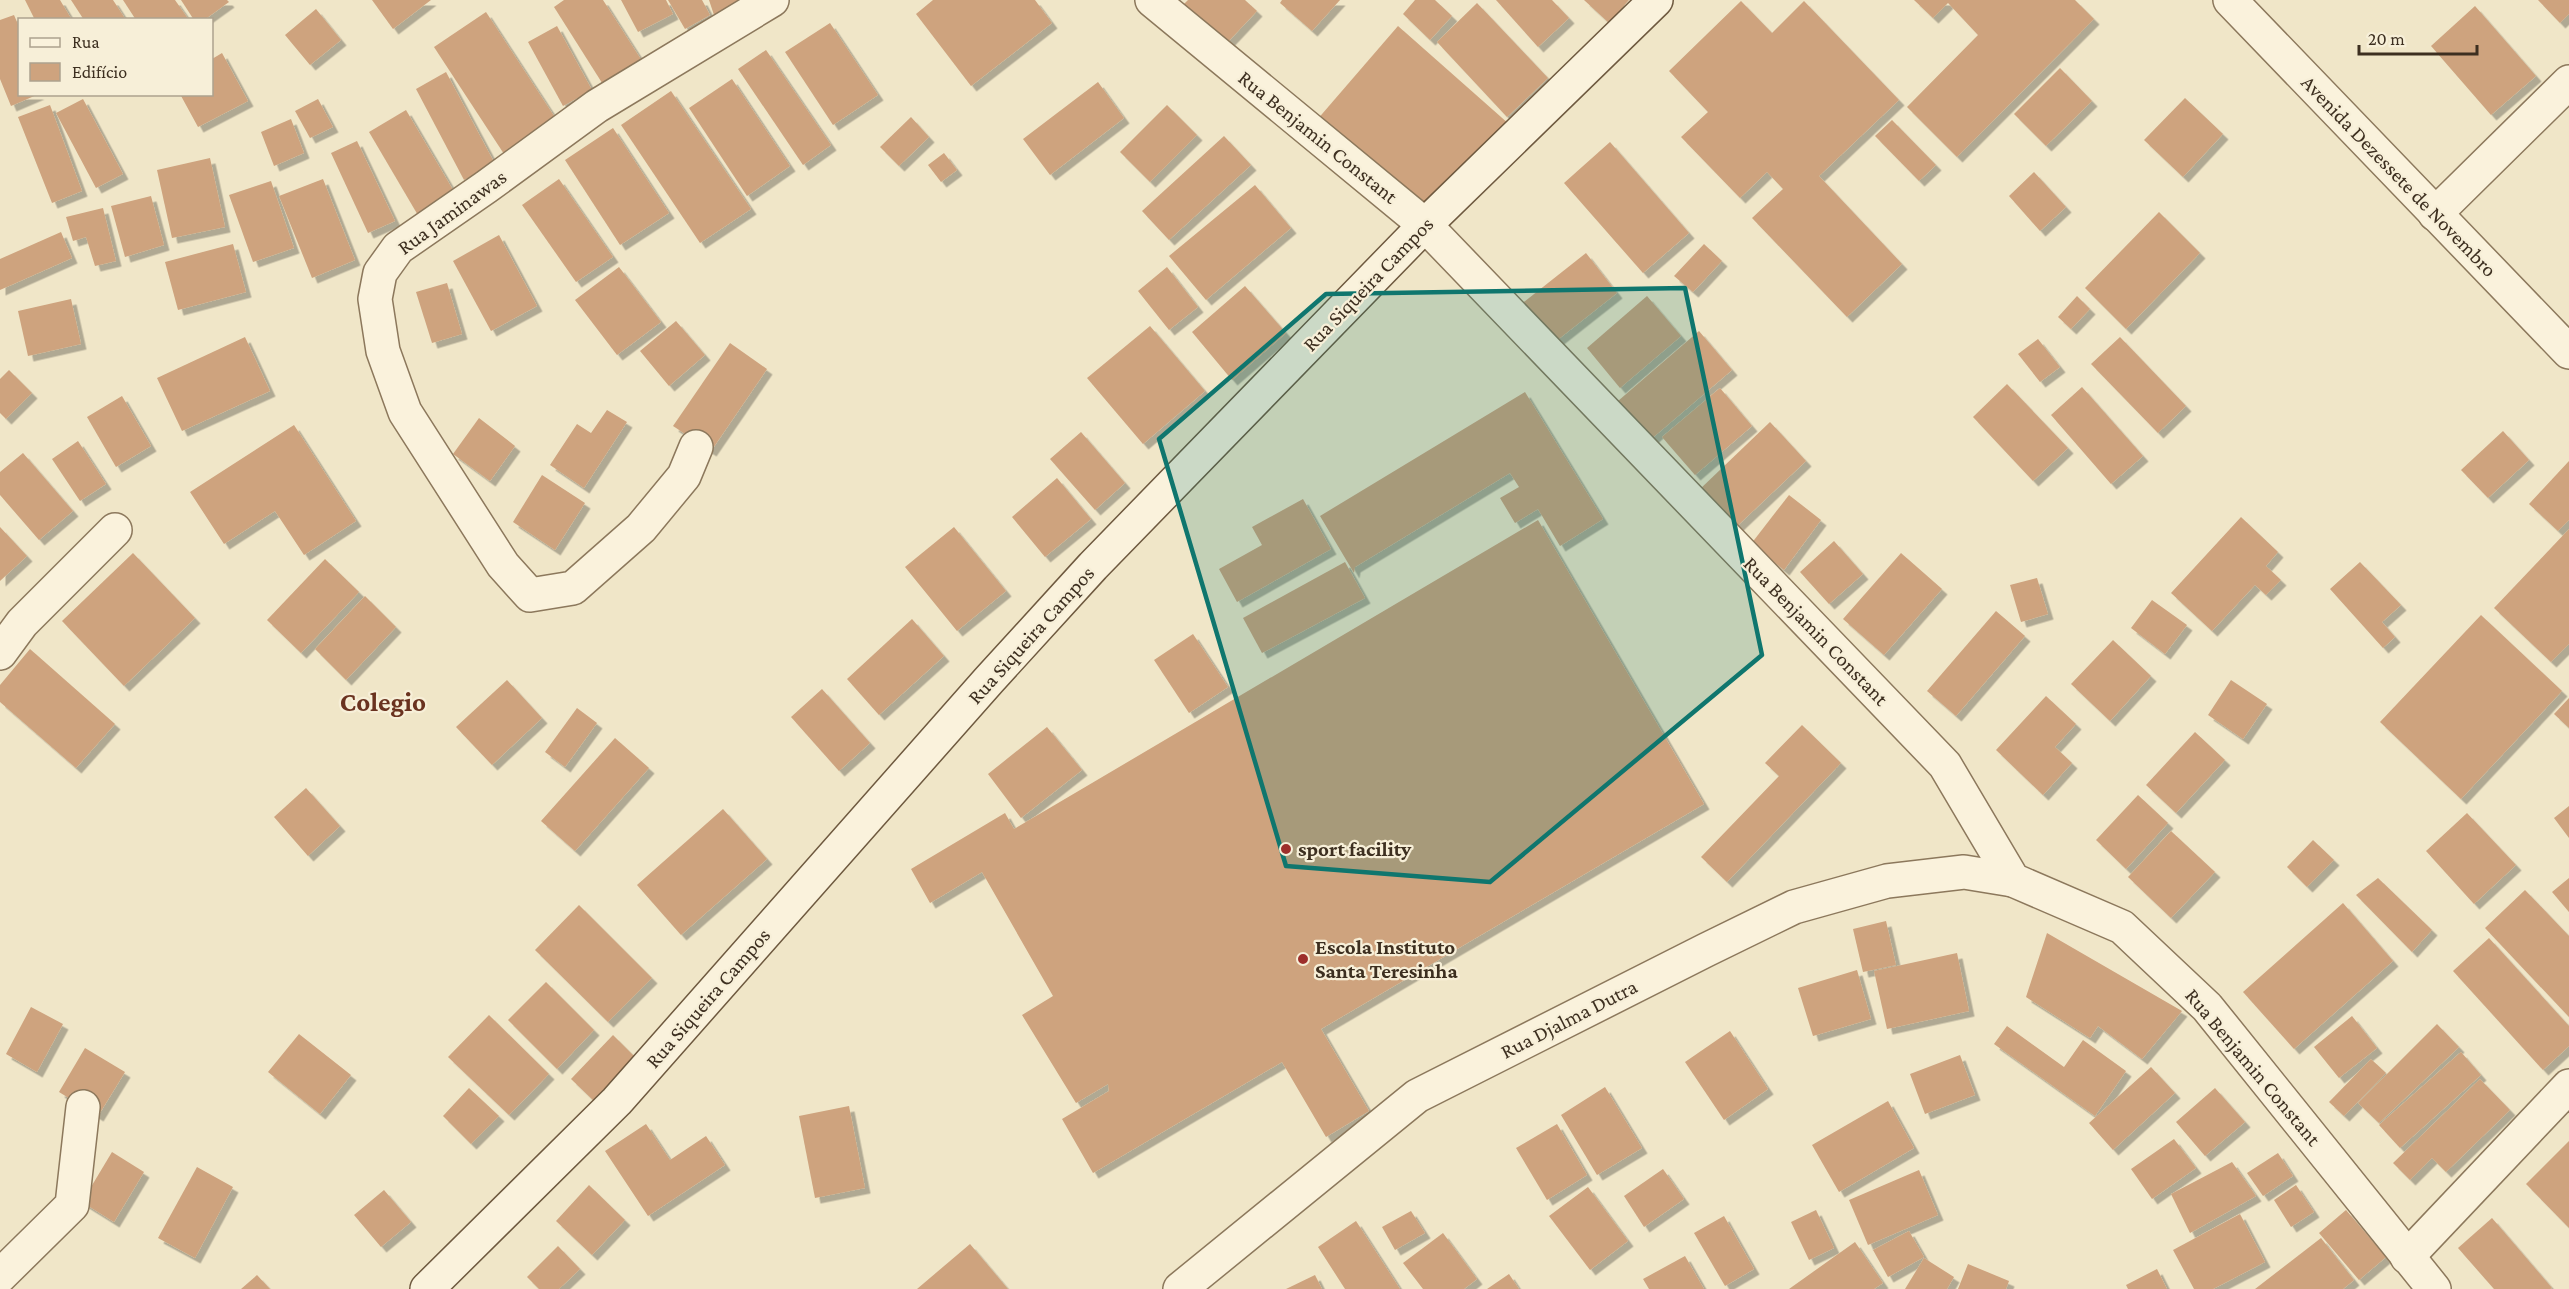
<svg xmlns="http://www.w3.org/2000/svg" width="2569" height="1289" font-family="'Crimson Pro',serif">
<style>
.building{fill:#cea37e;filter:url(#shadow)}
.lines{fill:none;stroke-linecap:round;stroke-linejoin:round}
.street-casing{stroke:#8c785c;stroke-width:36}
.secondary-casing{stroke:#6e593f;stroke-width:36}
.street{stroke:#faf2dc;stroke-width:33}
.secondary{stroke:#faf2dc;stroke-width:33}
.marked{fill:#0f766e;fill-opacity:0.2;stroke:#0f766e;stroke-width:4.5;stroke-linejoin:round}
.poi-dot{fill:#9d2f2b;stroke:#f7efd8;stroke-width:2}
.labels{text-anchor:middle;stroke-width:4.5;stroke-linejoin:round;paint-order:stroke}
.street-label{font-size:21px;fill:#3d2f20;stroke:#f7efd8}
.poi-label{font-size:21px;font-weight:bold;fill:#3d2f20;stroke:#f7efd8;text-anchor:start}
.district-label{font-size:27px;font-weight:bold;fill:#6a321f;stroke:#f7efd8}
</style>
<defs>
<filter id="shadow"><feDropShadow dx="5.5" dy="5.5" stdDeviation="0" flood-color="#0004"/></filter>
</defs>
<rect width="100%" height="100%" fill="#f0e6c8"/>
<g class="building">
<polygon points="25,0 60,0 72,20 35,20"/>
<polygon points="71,0 113,0 126,20 84,20"/>
<polygon points="123,0 175,0 189,20 136,20"/>
<polygon points="181,0 227,0 229,2 204,20 194,20"/>
<polygon points="372,0 431,0 393,29"/>
<polygon points="564,0 603,0 642,61 604,86 554,7"/>
<polygon points="621,0 666,0 673,14 638,32"/>
<polygon points="668,0 702,0 710,15 685,29"/>
<polygon points="709,0 756,0 715,18"/>
<polygon points="933,0 1035,0 1052,23 971,86 916,14"/>
<polygon points="1188,0 1245,0 1257,11 1225,45 1182,6"/>
<polygon points="1282,0 1340,0 1312,31 1280,3"/>
<polygon points="1415,0 1435,0 1452,16 1430,40 1403,14"/>
<polygon points="1496,0 1552,0 1569,18 1538,47"/>
<polygon points="1584,0 1629,0 1609,23"/>
<polygon points="1914,0 2075,0 2094,19 1957,157 1907,107 1978,35 1948,3 1933,18"/>
<polygon points="2538,0 2569,0 2569,14 2560,23"/>
<polygon points="1741,1 1772,33 1804,1 1899,100 1819,176 1902,264 1847,317 1752,218 1783,189 1767,172 1740,198 1681,137 1708,112 1669,71"/>
<polygon points="1477,3 1548,78 1507,117 1437,42"/>
<polygon points="2475,6 2536,76 2491,115 2431,46"/>
<polygon points="316,9 341,40 310,65 285,35"/>
<polygon points="486,12 556,119 504,154 434,47"/>
<polygon points="14,15 20,29 20,94 39,94 11,106 0,79 0,20"/>
<polygon points="830,23 878,95 833,125 785,52"/>
<polygon points="557,26 592,90 563,106 528,42"/>
<polygon points="1398,26 1510,125 1427,220 1316,121"/>
<polygon points="766,50 831,145 803,165 738,69"/>
<polygon points="222,53 248,101 198,127 180,94 212,94 212,59"/>
<polygon points="2060,68 2092,101 2046,146 2014,114"/>
<polygon points="446,72 495,164 464,180 416,89"/>
<polygon points="732,79 790,166 747,196 689,108"/>
<polygon points="1098,82 1124,118 1050,175 1023,139"/>
<polygon points="671,91 751,209 700,243 621,125"/>
<polygon points="2185,98 2223,134 2183,177 2144,140"/>
<polygon points="83,99 123,174 96,188 56,113"/>
<polygon points="318,99 333,127 310,138 295,111"/>
<polygon points="50,105 82,191 52,203 18,117"/>
<polygon points="1167,105 1197,135 1150,182 1120,152"/>
<polygon points="406,110 456,195 419,217 369,132"/>
<polygon points="911,117 929,137 899,166 880,147"/>
<polygon points="291,119 304,153 274,166 261,132"/>
<polygon points="1892,120 1936,165 1919,181 1875,136"/>
<polygon points="613,128 669,213 620,245 565,160"/>
<polygon points="1224,136 1251,165 1169,240 1142,211"/>
<polygon points="357,141 395,221 368,233 331,153"/>
<polygon points="1610,142 1689,233 1643,273 1564,183"/>
<polygon points="944,153 957,170 941,182 928,165"/>
<polygon points="210,158 225,227 172,238 157,170"/>
<polygon points="2034,172 2066,207 2040,231 2009,196"/>
<polygon points="323,179 355,260 312,278 279,196"/>
<polygon points="559,179 613,257 576,282 522,205"/>
<polygon points="271,181 294,248 253,262 229,195"/>
<polygon points="1255,185 1291,228 1206,300 1169,256"/>
<polygon points="151,196 164,245 125,257 111,206"/>
<polygon points="103,208 116,261 95,266 86,237 73,241 66,217"/>
<polygon points="2159,212 2200,253 2126,329 2085,288"/>
<polygon points="61,232 72,258 0,290 0,259"/>
<polygon points="499,235 537,306 491,331 453,261"/>
<polygon points="233,244 246,292 178,310 165,262"/>
<polygon points="1704,244 1722,261 1693,292 1674,276"/>
<polygon points="1586,253 1617,293 1546,349 1515,309"/>
<polygon points="619,267 661,322 617,355 575,300"/>
<polygon points="1167,267 1198,307 1169,330 1138,291"/>
<polygon points="447,283 462,334 432,343 416,292"/>
<polygon points="1245,286 1286,333 1232,380 1192,332"/>
<polygon points="1647,296 1681,336 1620,388 1587,348"/>
<polygon points="2077,296 2090,309 2071,329 2058,317"/>
<polygon points="71,299 81,344 28,356 18,311"/>
<polygon points="676,321 705,355 669,386 640,351"/>
<polygon points="1150,326 1205,391 1143,444 1087,378"/>
<polygon points="1699,331 1732,370 1650,440 1618,401"/>
<polygon points="245,337 270,391 182,431 157,378"/>
<polygon points="2120,337 2186,406 2158,433 2091,364"/>
<polygon points="2038,339 2060,367 2040,382 2018,354"/>
<polygon points="730,343 767,369 711,451 673,426"/>
<polygon points="9,370 32,393 6,419 0,413 0,379"/>
<polygon points="2007,384 2068,448 2033,481 1973,417"/>
<polygon points="2082,387 2143,456 2111,484 2051,415"/>
<polygon points="1720,388 1752,426 1695,475 1662,437"/>
<polygon points="1525,392 1603,519 1560,546 1538,509 1515,523 1500,498 1519,487 1510,473 1355,567 1354,573 1320,516"/>
<polygon points="122,396 151,446 116,467 87,417"/>
<polygon points="607,410 627,422 584,488 550,465 577,424 591,433"/>
<polygon points="479,418 515,446 490,481 453,454"/>
<polygon points="1770,422 1806,461 1734,529 1698,491"/>
<polygon points="294,425 356,521 304,555 275,511 224,544 190,492"/>
<polygon points="2503,431 2529,460 2488,498 2461,470"/>
<polygon points="1081,432 1125,483 1095,510 1050,459"/>
<polygon points="78,441 106,484 80,501 52,459"/>
<polygon points="23,453 73,511 39,540 0,495 0,472"/>
<polygon points="2569,461 2569,520 2558,531 2529,504"/>
<polygon points="542,475 585,503 555,550 513,522"/>
<polygon points="1057,478 1091,519 1045,557 1012,517"/>
<polygon points="1789,495 1821,520 1784,570 1751,544"/>
<polygon points="1303,499 1331,549 1237,602 1219,569 1262,545 1252,527"/>
<polygon points="2241,517 2278,552 2266,566 2281,580 2266,595 2255,585 2212,631 2171,593"/>
<polygon points="1538,520 1704,804 1321,1029 1369,1111 1326,1137 1282,1062 1093,1173 1062,1119 1109,1091 1108,1084 1076,1103 1022,1015 1053,996 982,872 930,903 911,869 1005,813 1014,829"/>
<polygon points="0,527 27,556 0,581"/>
<polygon points="954,527 1006,591 957,631 905,567"/>
<polygon points="2569,529 2569,644 2551,662 2494,608"/>
<polygon points="1834,541 1863,574 1829,604 1800,572"/>
<polygon points="133,553 195,618 124,686 62,621"/>
<polygon points="1901,553 1942,589 1884,655 1843,619"/>
<polygon points="325,559 359,592 301,653 267,620"/>
<polygon points="1345,562 1365,598 1262,653 1243,618"/>
<polygon points="2360,562 2401,605 2382,622 2395,637 2383,648 2330,589"/>
<polygon points="2037,578 2048,614 2021,622 2010,585"/>
<polygon points="365,596 396,627 346,680 315,649"/>
<polygon points="2152,600 2187,625 2165,654 2131,628"/>
<polygon points="1996,611 2025,636 1956,716 1927,691"/>
<polygon points="2481,615 2562,691 2461,799 2380,722"/>
<polygon points="912,619 944,656 879,715 847,679"/>
<polygon points="1193,634 1228,687 1189,713 1154,660"/>
<polygon points="2113,640 2151,676 2110,721 2071,684"/>
<polygon points="30,649 115,724 76,768 0,702 0,685"/>
<polygon points="507,680 542,718 492,765 456,727"/>
<polygon points="2231,680 2267,704 2243,739 2208,715"/>
<polygon points="822,689 870,743 839,771 791,717"/>
<polygon points="2046,696 2076,724 2055,747 2072,763 2043,795 1996,750"/>
<polygon points="2569,698 2569,728 2554,714"/>
<polygon points="577,708 597,723 565,767 545,752"/>
<polygon points="1802,725 1841,763 1727,882 1701,857 1779,776 1765,763"/>
<polygon points="1047,727 1082,770 1021,818 988,774"/>
<polygon points="2195,732 2225,760 2176,813 2146,785"/>
<polygon points="615,738 649,768 575,851 541,821"/>
<polygon points="306,788 340,826 308,856 274,817"/>
<polygon points="2138,795 2168,823 2126,869 2096,840"/>
<polygon points="2569,806 2569,838 2554,818"/>
<polygon points="723,809 767,859 681,935 637,885"/>
<polygon points="2467,813 2516,865 2474,904 2426,851"/>
<polygon points="2171,831 2215,872 2171,918 2128,877"/>
<polygon points="2313,840 2334,860 2307,887 2287,867"/>
<polygon points="2378,878 2432,930 2412,952 2356,895"/>
<polygon points="2569,878 2569,912 2552,892"/>
<polygon points="2525,890 2569,936 2569,1017 2485,928"/>
<polygon points="2343,903 2393,961 2294,1049 2243,992"/>
<polygon points="579,905 652,978 608,1022 535,950"/>
<polygon points="1886,921 1896,965 1863,972 1853,929"/>
<polygon points="2047,933 2182,1011 2142,1059 2098,1026 2090,1038 2026,997"/>
<polygon points="2489,938 2569,1026 2569,1046 2543,1070 2453,971"/>
<polygon points="1957,953 1969,1011 1887,1029 1874,971"/>
<polygon points="1857,970 1871,1019 1813,1036 1798,988"/>
<polygon points="546,982 594,1030 557,1069 508,1020"/>
<polygon points="31,1007 63,1024 37,1072 6,1054"/>
<polygon points="489,1015 549,1074 509,1115 448,1057"/>
<polygon points="2352,1016 2377,1048 2339,1078 2314,1047"/>
<polygon points="2437,1024 2459,1047 2379,1123 2358,1103"/>
<polygon points="2007,1026 2064,1067 2083,1040 2126,1071 2095,1116 1994,1044"/>
<polygon points="1730,1031 1768,1089 1724,1120 1685,1062"/>
<polygon points="299,1034 351,1075 320,1114 268,1072"/>
<polygon points="613,1035 637,1059 595,1102 571,1079"/>
<polygon points="85,1048 125,1072 98,1116 59,1092"/>
<polygon points="2461,1052 2481,1075 2400,1148 2379,1125"/>
<polygon points="1960,1055 1975,1095 1925,1114 1910,1074"/>
<polygon points="2371,1059 2386,1073 2344,1116 2329,1102"/>
<polygon points="2151,1067 2175,1093 2113,1150 2089,1123"/>
<polygon points="2480,1079 2510,1110 2446,1172 2432,1158 2410,1180 2393,1163"/>
<polygon points="1605,1087 1642,1148 1597,1175 1561,1115"/>
<polygon points="469,1088 499,1116 471,1144 443,1116"/>
<polygon points="2215,1088 2245,1122 2205,1156 2176,1122"/>
<polygon points="1888,1101 1914,1148 1839,1192 1812,1145"/>
<polygon points="849,1106 865,1188 815,1198 799,1116"/>
<polygon points="646,1124 670,1160 706,1136 725,1165 648,1216 605,1151"/>
<polygon points="1557,1124 1587,1175 1547,1200 1516,1148"/>
<polygon points="2174,1139 2196,1168 2152,1199 2131,1169"/>
<polygon points="2569,1141 2569,1228 2526,1184"/>
<polygon points="112,1152 144,1172 114,1222 82,1202"/>
<polygon points="2278,1153 2293,1176 2263,1196 2247,1173"/>
<polygon points="2232,1162 2256,1196 2190,1233 2171,1194"/>
<polygon points="197,1167 233,1187 195,1258 158,1238"/>
<polygon points="1663,1169 1684,1199 1644,1227 1624,1196"/>
<polygon points="1919,1170 1938,1215 1868,1245 1849,1200"/>
<polygon points="589,1185 625,1220 592,1255 556,1221"/>
<polygon points="2296,1185 2314,1212 2291,1227 2274,1200"/>
<polygon points="1588,1187 1628,1241 1590,1270 1549,1216"/>
<polygon points="384,1190 411,1222 381,1247 354,1215"/>
<polygon points="1816,1210 1834,1248 1809,1260 1791,1222"/>
<polygon points="2346,1210 2386,1257 2359,1280 2319,1233"/>
<polygon points="1411,1211 1425,1233 1395,1250 1382,1227"/>
<polygon points="2240,1214 2265,1262 2213,1289 2194,1289 2173,1250"/>
<polygon points="1724,1216 1754,1269 1725,1286 1694,1233"/>
<polygon points="2492,1218 2552,1288 2550,1289 2494,1289 2458,1248"/>
<polygon points="1356,1221 1400,1289 1345,1289 1318,1247"/>
<polygon points="1909,1231 1924,1257 1888,1277 1873,1250"/>
<polygon points="1443,1233 1477,1279 1464,1289 1423,1289 1403,1263"/>
<polygon points="2321,1238 2354,1280 2343,1289 2255,1289"/>
<polygon points="1855,1242 1883,1283 1874,1289 1789,1289"/>
<polygon points="970,1244 1008,1289 917,1289"/>
<polygon points="558,1246 580,1269 559,1289 539,1289 527,1277"/>
<polygon points="1685,1256 1704,1289 1649,1289 1643,1279"/>
<polygon points="1924,1258 1954,1277 1947,1289 1905,1289"/>
<polygon points="1968,1264 2009,1281 2006,1289 1958,1289"/>
<polygon points="2157,1269 2167,1289 2128,1289 2126,1285"/>
<polygon points="1509,1274 1519,1289 1487,1289"/>
<polygon points="257,1275 270,1289 241,1289"/>
<polygon points="1315,1275 1322,1289 1286,1289"/>
</g>
<g class="lines">
<defs>
<g id="street">
<polyline points="1152,0 1425,225 1945,765 2013,880 2122,927 2207,1007 2434,1289"/>
<polyline points="2230,0 2569,352"/>
<polyline points="2435,214 2569,82"/>
<polyline points="696,447 684,476 641,528 573,588 530,595 503,565 405,412 383,351 375,299 380,273 398,248 486,187 597,106 772,0"/>
<polyline points="0,653 22,623 115,530"/>
<polyline points="2407,1257 2569,1086"/>
<polyline points="0,1276 72,1205 83,1107"/>
<polyline points="1180,1289 1417,1096 1706,950 1794,907 1887,881 1964,872 2013,880"/>
</g>
<polyline id="secondary" points="427,1289 617,1101 989,680 1093,566 1425,225 1656,0"/>
</defs>
<use href="#street" class="street-casing"/>
<use href="#secondary" class="secondary-casing"/>
<use href="#street" class="street"/>
<use href="#secondary" class="secondary"/>
</g>
<path class="marked" d="M1685,288l77,367 -272,227 -204,-16 -127,-427 167,-145z"/>
<g class="poi-dot">
<circle cx="1286" cy="849" r="6"/>
<circle cx="1303" cy="959" r="6"/>
</g>
<g class="labels">
<g class="street-label">
<text transform="translate(1318 137) rotate(39)" y="7">Rua Benjamin Constant</text>
<text transform="translate(2399 176) rotate(46)" y="7">Avenida Dezessete de Novembro</text>
<text transform="translate(452 212) rotate(-36)" y="7">Rua Jaminawas</text>
<text transform="translate(1368 284) rotate(-46)" y="7">Rua Siqueira Campos</text>
<text transform="translate(1816 631) rotate(46)" y="7">Rua Benjamin Constant</text>
<text transform="translate(1031 635) rotate(-48)" y="7">Rua Siqueira Campos</text>
<text transform="translate(708 998) rotate(-49)" y="7">Rua Siqueira Campos</text>
<text transform="translate(1569 1019) rotate(-27)" y="7">Rua Djalma Dutra</text>
<text transform="translate(2253 1067) rotate(50)" y="7">Rua Benjamin Constant</text>
</g>
<g class="poi-label">
<text x="1298" y="856">sport facility</text>
<text x="1315" y="954">Escola Instituto<tspan x="1315" dy="24">Santa Teresinha</tspan></text>
</g>
<g class="district-label">
<text x="383" y="711">Colegio</text>
</g>
</g>
<rect x="18" y="18" width="195" height="78" fill="#f7efd8" stroke="#ada28e" stroke-width="1.5"/>
<rect x="30" y="38" width="30" height="9" fill="#faf2dc" stroke="#ada28e" stroke-width="1.5"/>
<text x="72" y="48" font-size="18" fill="#3d2f20">Rua</text>
<rect x="30" y="63" width="30" height="18" fill="#cea37e" stroke="#ada28e" stroke-width="1.5"/>
<text x="72" y="78" font-size="18" fill="#3d2f20">Edifício</text>
<path d="M2359 45v9h118v-9" fill="none" stroke="#3d2f20" stroke-width="3"/>
<text x="2368" y="45" font-size="18" fill="#3d2f20" stroke="#f7efd8" stroke-width="4.5" paint-order="stroke">20 m</text>
</svg>
